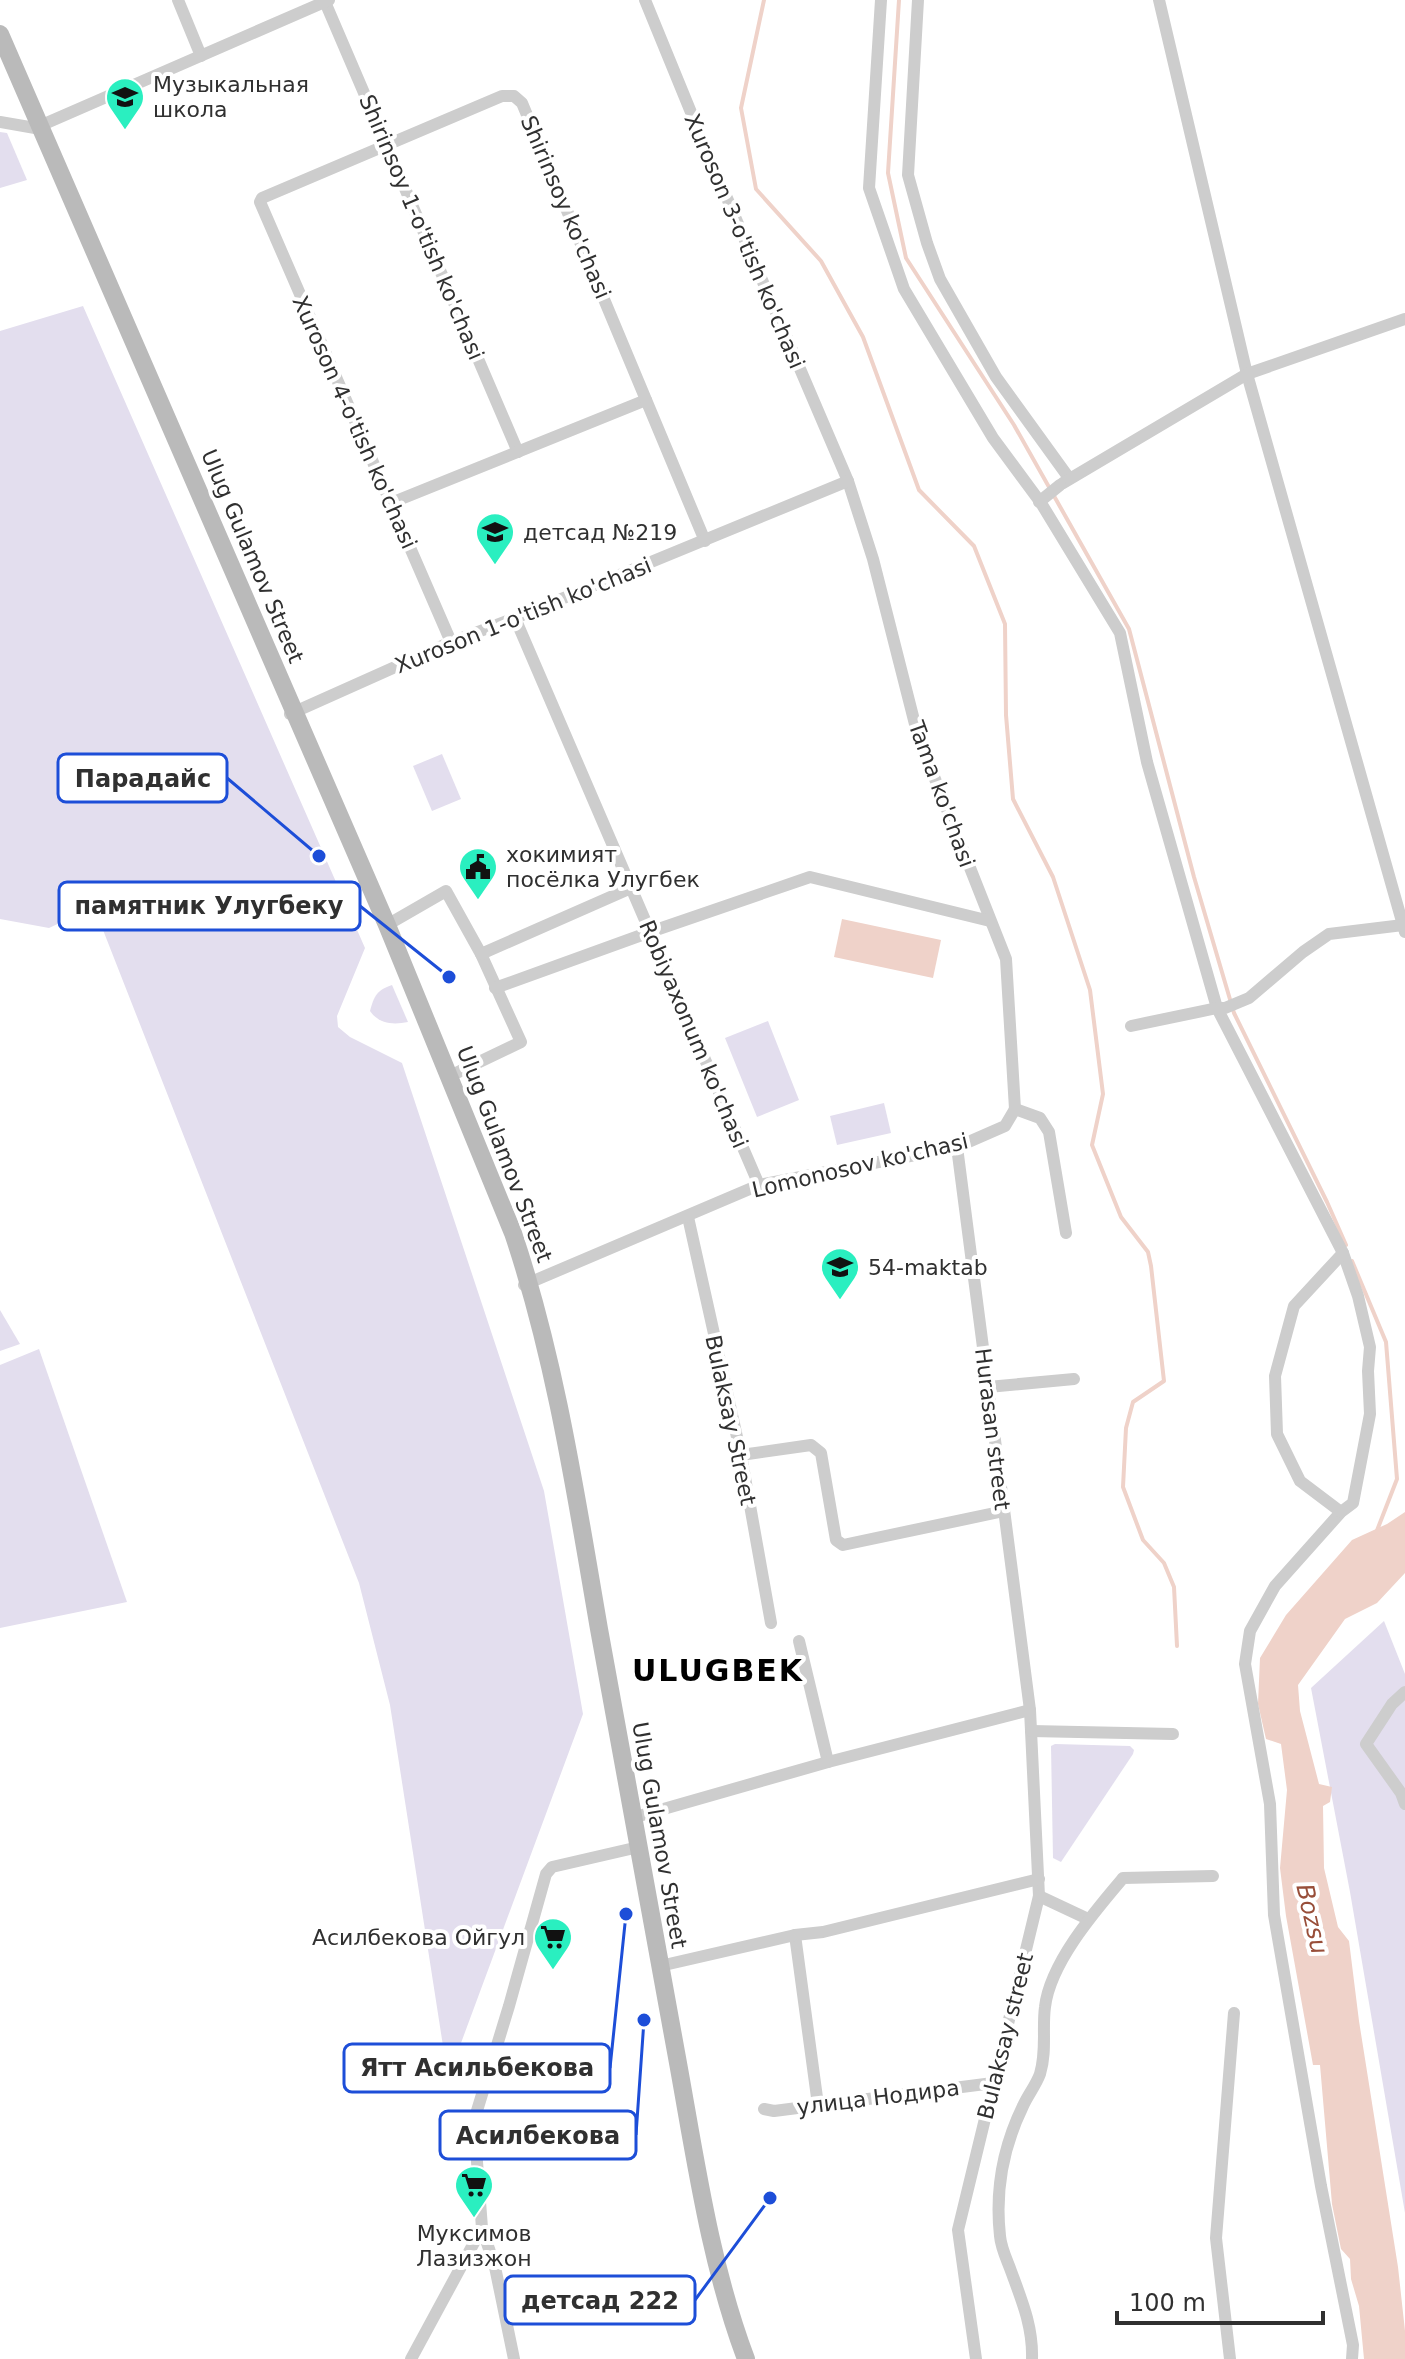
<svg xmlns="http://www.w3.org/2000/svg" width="1405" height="2359" font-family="'DejaVu Sans',sans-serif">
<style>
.green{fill:#e3deee}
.water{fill:#efd2c9}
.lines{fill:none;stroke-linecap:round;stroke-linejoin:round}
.stream{stroke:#efd2c9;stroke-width:4}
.street{stroke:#cdcdcd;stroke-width:12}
.secondary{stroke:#bababa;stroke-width:18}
.street-bridge{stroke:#cdcdcd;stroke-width:12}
.labels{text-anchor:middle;stroke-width:8;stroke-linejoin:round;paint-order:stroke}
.poi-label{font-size:22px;fill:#303030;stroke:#fff;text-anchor:start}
.street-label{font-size:22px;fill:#303030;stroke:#fff}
.water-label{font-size:24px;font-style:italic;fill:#984e39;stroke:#fff}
.district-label{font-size:30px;font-weight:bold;letter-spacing:2px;fill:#000;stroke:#fff}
.leader{fill:none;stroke:#1d4ed8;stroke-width:3}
.callout-dot{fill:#1d4ed8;stroke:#fff;stroke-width:3}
.callout{fill:#fff;stroke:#1d4ed8;stroke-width:3}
.callout-label{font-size:24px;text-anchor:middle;font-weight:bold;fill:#303030}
</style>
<rect width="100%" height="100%" fill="#fff"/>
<g class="green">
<polygon points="0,132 7,133 27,180 0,188"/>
<polygon points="83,306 365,948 337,1016 338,1027 350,1037 402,1063 544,1491 583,1714 448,2078 390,1705 359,1583 94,907 49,928 0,919 0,331"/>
<polygon points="442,754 461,799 432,811 413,766"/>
<path d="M392,985l16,37c-15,3 -29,2 -38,-11 4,-15 7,-21 22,-26z"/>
<polygon points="768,1021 799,1100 757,1117 725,1038"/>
<polygon points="884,1103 891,1133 837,1145 830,1116"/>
<polygon points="0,1310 20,1344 0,1351"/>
<polygon points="39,1349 127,1602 0,1628 0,1365"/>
<polygon points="1384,1621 1405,1674 1405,2213 1350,1892 1311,1688"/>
<polygon points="1055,1744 1130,1746 1134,1750 1133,1754 1061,1862 1053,1858 1051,1746"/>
</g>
<g class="water">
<polygon points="842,919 941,940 933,978 834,957"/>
<polygon points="1405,1512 1405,1573 1377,1603 1345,1619 1298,1685 1300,1711 1319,1784 1332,1787 1330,1802 1323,1806 1324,1868 1338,1927 1349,1941 1359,2021 1398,2267 1405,2331 1405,2359 1364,2359 1359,2306 1351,2279 1350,2259 1341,2249 1332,2204 1320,2065 1313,2065 1286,1916 1280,1868 1287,1790 1281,1744 1266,1739 1258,1704 1260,1658 1286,1615 1352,1540 1387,1524"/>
</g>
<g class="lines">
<g class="stream">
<polyline points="764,0 741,108 756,189 821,261 863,337 919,490 974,546 1005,624 1006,715 1013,799 1053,877 1090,990 1103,1094 1092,1145 1121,1217 1148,1252 1151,1266 1164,1381 1133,1402 1126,1428 1123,1487 1143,1540 1164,1563 1174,1587 1177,1646"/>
<polyline points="899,0 888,173 906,258 1014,425 1129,629 1194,877 1234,1013 1327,1202 1346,1245"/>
<polyline points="1352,1261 1386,1342 1397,1479 1376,1533"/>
</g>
<g class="street">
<polyline points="178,0 201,56"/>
<polyline points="645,0 706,149 848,481 873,559 918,736 1006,959 1015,1109"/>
<polyline points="881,0 869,188 904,289 993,438 1041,503 1120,633 1147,762 1217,1008 1343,1253 1358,1296 1370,1347 1368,1371 1370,1414 1353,1503 1341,1512 1275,1586 1250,1631 1245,1664 1270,1804 1274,1915 1321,2186 1353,2345 1352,2359"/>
<polyline points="918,0 908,175 927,243 940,279 996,377 1069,478"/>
<polyline points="1159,0 1247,374 1405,932"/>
<polyline points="325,2 518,452"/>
<polyline points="0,122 35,128 329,0"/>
<polyline points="1063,483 1247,374 1405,319"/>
<polyline points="391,503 646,400"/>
<polyline points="515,618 759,1185"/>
<polyline points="451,642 260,202 262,198 502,96 514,96 522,103 705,541"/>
<polyline points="290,714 451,642 515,618 848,481"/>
<polyline points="387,925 446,891 481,954 521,1042 450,1076"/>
<polyline points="481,954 631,888"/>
<polyline points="495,988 650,932 810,877 990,921"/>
<polyline points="1131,1026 1217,1008 1225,1008 1249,998 1303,952 1329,934 1403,925"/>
<polyline points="1015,1109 1040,1118 1049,1132 1066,1233"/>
<polyline points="957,1147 1030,1710 1039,1896 958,2230 976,2359"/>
<polyline points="688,1217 741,1455 771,1623"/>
<polyline points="524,1285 759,1185 957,1147 1005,1126 1015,1109"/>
<polyline points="988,1387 1074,1379"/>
<polyline points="741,1455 811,1445 821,1453 836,1540 843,1545 1004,1511"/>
<polyline points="1341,1512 1300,1481 1277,1434 1275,1376 1294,1306 1343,1253"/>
<polyline points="799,1641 828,1762"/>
<polyline points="1405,1692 1392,1704 1366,1744 1401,1793 1405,1804"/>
<polyline points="1031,1731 1173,1734"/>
<polyline points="632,1818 828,1762 1030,1710"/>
<polyline points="1039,1896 1088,1919"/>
<polyline points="795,1935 818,2105"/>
<polyline points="660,1966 795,1935 823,1932 1039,1879"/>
<polyline points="764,2109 774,2111 993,2083"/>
<polyline points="411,2359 482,2228"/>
<polyline points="514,2359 495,2267 482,2228 474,2122 476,2114 509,2006 546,1874 552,1867 630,1849"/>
<path d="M1032,2359c1,-32 -10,-58 -21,-88 -4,-11 -10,-23 -11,-35 -5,-45 3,-89 23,-130 5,-11 13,-21 17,-32 7,-23 2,-45 5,-67 5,-44 50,-96 78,-129l90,-2"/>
<polyline points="1230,2359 1216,2238 1234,2013"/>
</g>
<path class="secondary" d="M0,34l387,891 126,308c43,128 63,263 86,396 25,141 51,282 77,423 19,103 33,209 70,307"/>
<polyline class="street-bridge" points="1039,502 1060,485"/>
</g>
<defs>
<symbol id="school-pin" viewBox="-11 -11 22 30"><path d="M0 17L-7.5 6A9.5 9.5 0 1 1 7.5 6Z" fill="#2aefc0" stroke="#fff"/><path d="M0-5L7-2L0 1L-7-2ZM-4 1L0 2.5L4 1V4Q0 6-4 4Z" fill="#111"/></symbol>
<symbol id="civic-pin" viewBox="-11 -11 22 30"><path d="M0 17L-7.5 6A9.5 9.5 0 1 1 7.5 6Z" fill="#2aefc0" stroke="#fff"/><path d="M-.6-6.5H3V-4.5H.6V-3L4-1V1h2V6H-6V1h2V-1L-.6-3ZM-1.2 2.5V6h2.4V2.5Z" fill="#111"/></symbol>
<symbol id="supermarket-pin" viewBox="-11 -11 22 30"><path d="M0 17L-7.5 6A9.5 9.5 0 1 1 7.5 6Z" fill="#2aefc0" stroke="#fff"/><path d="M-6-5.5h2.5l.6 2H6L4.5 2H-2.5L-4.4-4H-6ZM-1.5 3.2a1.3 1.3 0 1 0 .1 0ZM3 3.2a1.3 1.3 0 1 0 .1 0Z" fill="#111"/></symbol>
</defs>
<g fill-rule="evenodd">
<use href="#school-pin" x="103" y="75" width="44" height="60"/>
<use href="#school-pin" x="473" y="510" width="44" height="60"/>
<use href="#civic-pin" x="456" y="845" width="44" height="60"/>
<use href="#school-pin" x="818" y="1245" width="44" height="60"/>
<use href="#supermarket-pin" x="531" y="1915" width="44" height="60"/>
<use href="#supermarket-pin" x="452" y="2163" width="44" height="60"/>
</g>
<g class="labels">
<g class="poi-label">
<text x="153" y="92">Музыкальная<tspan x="153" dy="25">школа</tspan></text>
<text x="523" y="540">детсад №219</text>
<text x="506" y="862">хокимият<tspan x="506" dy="25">посёлка Улугбек</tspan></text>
<text x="868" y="1275">54-maktab</text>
<text x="525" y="1945" text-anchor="end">Асилбекова Ойгул</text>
<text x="474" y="2241" text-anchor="middle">Муксимов<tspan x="474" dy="25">Лазизжон</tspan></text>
</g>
<g class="street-label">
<text transform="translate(566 207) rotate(67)" y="8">Shirinsoy ko'chasi</text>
<text transform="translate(422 227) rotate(67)" y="8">Shirinsoy 1-o'tish ko'chasi</text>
<text transform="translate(745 241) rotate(67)" y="8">Xuroson 3-o'tish ko'chasi</text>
<text transform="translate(355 422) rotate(66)" y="8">Xuroson 4-o'tish ko'chasi</text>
<text transform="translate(253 556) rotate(67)" y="8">Ulug Gulamov Street</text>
<text transform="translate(523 615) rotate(-22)" y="8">Хuroson 1-o'tish ko'chasi</text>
<text transform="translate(942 794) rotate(70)" y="8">Tama ko'chasi</text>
<text transform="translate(694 1034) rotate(67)" y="8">Robiyaxonum ko'chasi</text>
<text transform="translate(505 1154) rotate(69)" y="8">Ulug Gulamov Street</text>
<text transform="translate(860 1165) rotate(-13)" y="8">Lomonosov ko'chasi</text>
<text transform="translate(731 1420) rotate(78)" y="8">Bulaksay Street</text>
<text transform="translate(993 1429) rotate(83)" y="8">Hurasan street</text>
<text transform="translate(660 1835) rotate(80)" y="8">Ulug Gulamov Street</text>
<text transform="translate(1005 2036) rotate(-76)" y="8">Bulaksay street</text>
<text transform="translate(878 2097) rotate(-7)" y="8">улица Нодира</text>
</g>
<g class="water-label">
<text transform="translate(1312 1919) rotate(77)" y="8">Bozsu</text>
</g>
<g class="district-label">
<text x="718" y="1681">ULUGBEK</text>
</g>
</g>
<path class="leader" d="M319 856L227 778M449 977L360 906M626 1914L610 2068M644 2020L636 2135M770 2198L695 2300"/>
<g class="callout-dot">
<circle cx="319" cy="856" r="8"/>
<circle cx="449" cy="977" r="8"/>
<circle cx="626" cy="1914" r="8"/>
<circle cx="644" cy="2020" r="8"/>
<circle cx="770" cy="2198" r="8"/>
</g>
<g class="callout">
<rect x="58" y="754" width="169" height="48" rx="8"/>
<rect x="59" y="882" width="301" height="48" rx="8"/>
<rect x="344" y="2044" width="266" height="48" rx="8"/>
<rect x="440" y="2111" width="196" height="48" rx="8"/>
<rect x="505" y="2276" width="190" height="48" rx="8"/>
</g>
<g class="callout-label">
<text x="143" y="787">Парадайс</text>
<text x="209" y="914">памятник Улугбеку</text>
<text x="477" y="2076">Ятт Асильбекова</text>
<text x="538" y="2144">Асилбекова</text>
<text x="600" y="2309">детсад 222</text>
</g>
<path d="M1117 2311v12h206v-12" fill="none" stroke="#303030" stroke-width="4"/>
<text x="1129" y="2311" font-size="24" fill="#303030" stroke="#ffffff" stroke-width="6" paint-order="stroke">100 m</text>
</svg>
